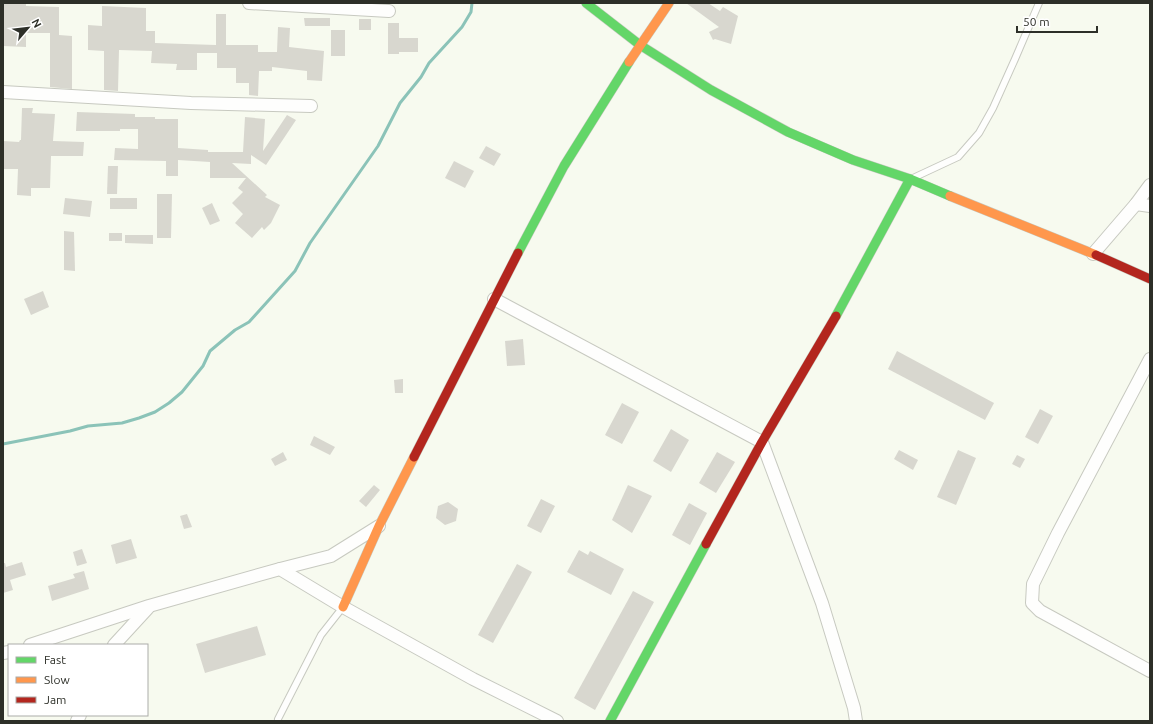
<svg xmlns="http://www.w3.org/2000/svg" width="1153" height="724" font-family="Ubuntu,sans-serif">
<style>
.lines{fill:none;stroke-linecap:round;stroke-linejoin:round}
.stream{stroke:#8bc3b8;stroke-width:3}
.building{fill:#d8d7cf}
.lane-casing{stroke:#c7c9c0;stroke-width:8}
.street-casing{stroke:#c7c9c0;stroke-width:14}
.fast-casing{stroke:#c7c9c0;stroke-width:10}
.slow-casing{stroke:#c7c9c0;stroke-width:10}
.jam-casing{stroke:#c7c9c0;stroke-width:10}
.lane{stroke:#fefefd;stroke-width:6}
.street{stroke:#fefefd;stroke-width:12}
.fast{stroke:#63d668;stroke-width:9}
.slow{stroke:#ff974d;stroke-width:9}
.jam{stroke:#b3261e;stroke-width:9}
</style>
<rect width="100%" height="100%" fill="#f7faef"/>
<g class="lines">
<polyline class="stream" points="3,444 70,431 88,426 122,423 139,418 155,412 169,403 182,392 203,366 210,351 235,330 249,322 295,271 310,243 378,146 400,103 421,77 429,63 462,27 471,12 472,3"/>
</g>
<g class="building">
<polygon points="3,3 26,3 26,6 59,7 59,35 72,36 72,89 50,87 50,33 26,33 26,47 3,46"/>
<polygon points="686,3 708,3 720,11 723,7 738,16 731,44 715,39 713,40 709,32 719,27"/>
<polygon points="102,6 146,8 146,31 155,31 155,43 216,45 216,14 226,14 226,45 258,45 258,52 277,52 278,27 290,28 289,47 324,51 322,81 307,80 307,71 272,67 272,71 259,71 258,96 249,95 249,83 236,83 236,68 217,68 217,53 197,53 197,70 176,70 177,64 151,63 152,51 119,50 118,91 104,90 104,51 88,50 88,25 102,26"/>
<polygon points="304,18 330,18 330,26 305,26"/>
<rect x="359" y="19" width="12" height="11"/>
<polygon points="388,23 399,23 399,38 418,38 418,52 399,52 399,54 388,54"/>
<rect x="331" y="30" width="14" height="26"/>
<polygon points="22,108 33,108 32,113 55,114 53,141 84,142 83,156 51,156 50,188 31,188 31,196 17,195 18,169 3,169 3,141 19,142 20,140 21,140"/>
<polygon points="77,112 135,114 135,117 155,117 155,119 178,119 178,148 208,150 208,152 243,152 245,117 265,119 263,151 287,115 296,120 266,165 251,155 251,164 232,163 267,195 265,197 280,205 271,223 264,230 262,227 252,238 235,223 243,214 232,203 243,192 238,188 246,178 210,178 210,162 178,160 178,176 166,176 166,161 114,160 115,148 138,149 138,129 120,129 120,131 76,131"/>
<polygon points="486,146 501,154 494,166 479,158"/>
<polygon points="454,161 474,171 465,188 445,178"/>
<polygon points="108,166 118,166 117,194 107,194"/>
<polygon points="157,194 172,194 171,238 157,238"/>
<polygon points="65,198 92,201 90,217 63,214"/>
<rect x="110" y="198" width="27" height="11"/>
<polygon points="212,203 220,221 210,225 202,208"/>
<polygon points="64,231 74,232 75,271 64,270"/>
<rect x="109" y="233" width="13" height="8"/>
<polygon points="125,235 153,235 153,244 125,243"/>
<polygon points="43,291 49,307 31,315 24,299"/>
<polygon points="523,339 525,365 507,366 505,341"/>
<polygon points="897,351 994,403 985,420 888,369"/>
<polygon points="403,379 403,393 395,393 394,380"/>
<polygon points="622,403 639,412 622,444 605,435"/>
<polygon points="1040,409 1053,416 1038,444 1025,437"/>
<polygon points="671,429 689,440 671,472 653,461"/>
<polygon points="314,436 335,447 330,455 310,445"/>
<polygon points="899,450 918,460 913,470 894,459"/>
<polygon points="958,450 976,458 956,505 937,497"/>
<polygon points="283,452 287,460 275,466 271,459"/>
<polygon points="717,452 735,462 716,493 699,483"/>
<polygon points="1017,455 1025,459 1020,468 1012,464"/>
<polygon points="374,485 380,490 366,507 359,501"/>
<polygon points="628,485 652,496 632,533 612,520"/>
<polygon points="541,499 555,506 541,533 527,526"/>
<polygon points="448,502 458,509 456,521 445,525 436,518 438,506"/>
<polygon points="689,503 707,513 690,545 672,535"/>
<polygon points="187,514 192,527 184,529 180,516"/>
<polygon points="131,539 137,558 116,564 111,545"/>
<polygon points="82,549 87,563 77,566 73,552"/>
<polygon points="579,550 588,555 590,551 624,569 611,595 567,572"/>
<polygon points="22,562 26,575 10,580 13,590 3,593 3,563 5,563 6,567"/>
<polygon points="517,564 532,572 493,643 478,635"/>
<polygon points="84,571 89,589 52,601 48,586 75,578 73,574"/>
<polygon points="633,591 654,602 595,710 574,698"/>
<polygon points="257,626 266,655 205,673 196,644"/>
</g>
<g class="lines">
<defs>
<g id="lane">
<polyline points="913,178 958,157 979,133 993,108 1015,59 1039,3"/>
<polyline points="278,719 321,635 343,607"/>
</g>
<g id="street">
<polyline points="249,3 389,11"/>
<polyline points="3,92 191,103 311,106"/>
<polyline points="1136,204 1150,206"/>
<polyline points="1093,254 1136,204 1150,185"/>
<polyline points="494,299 762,442 822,603 854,708 856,721"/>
<polyline points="1150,359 1058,533 1033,584 1032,603 1040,611 1150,671"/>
<polyline points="280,569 331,556 379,526"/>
<polyline points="30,645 149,606 280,569 343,607 473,679 557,721"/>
<polyline points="114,645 148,608"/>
<polyline points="3,653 9,652"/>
<polyline points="77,721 80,715"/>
</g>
<g id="fast">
<polyline points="586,3 640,45 711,90 788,132 853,160 910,179 950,196"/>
<polyline points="518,253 564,166 629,62"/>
<polyline points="836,316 910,179"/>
<polyline points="610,721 706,544"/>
</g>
<g id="slow">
<polyline points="629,62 669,3"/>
<polyline points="950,196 1096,255"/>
<polyline points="343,607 379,526 414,457"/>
</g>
<g id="jam">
<polyline points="1096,255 1150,279"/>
<polyline points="414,457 518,253"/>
<polyline points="706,544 762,442 836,316"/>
</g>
</defs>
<use href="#lane" class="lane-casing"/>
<use href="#street" class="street-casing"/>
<use href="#fast" class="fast-casing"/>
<use href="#slow" class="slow-casing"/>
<use href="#jam" class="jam-casing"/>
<use href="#lane" class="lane"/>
<use href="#street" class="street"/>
<use href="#fast" class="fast"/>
<use href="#slow" class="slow"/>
<use href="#jam" class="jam"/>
</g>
<rect width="1153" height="724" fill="none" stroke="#2d2f28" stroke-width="8"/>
<rect x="8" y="644" width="140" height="72" fill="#ffffff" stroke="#abaca9"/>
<rect x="16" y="657" width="20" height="6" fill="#63d668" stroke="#abaca9"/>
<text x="44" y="664" font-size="12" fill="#2d2f28">Fast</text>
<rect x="16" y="677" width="20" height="6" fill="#ff974d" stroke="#abaca9"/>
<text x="44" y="684" font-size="12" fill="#2d2f28">Slow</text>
<rect x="16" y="697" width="20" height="6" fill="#b3261e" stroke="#abaca9"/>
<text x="44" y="704" font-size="12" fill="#2d2f28">Jam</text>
<g transform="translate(28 28) rotate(62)" stroke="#ffffff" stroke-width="3" paint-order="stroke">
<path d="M0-3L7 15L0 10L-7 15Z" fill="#2d2f28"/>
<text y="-6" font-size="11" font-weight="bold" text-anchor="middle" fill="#2d2f28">N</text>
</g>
<path d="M1017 26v6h80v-6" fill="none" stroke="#2d2f28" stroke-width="2"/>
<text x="1023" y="26" font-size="12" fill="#2d2f28" stroke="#ffffff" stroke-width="3" paint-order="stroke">50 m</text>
</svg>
